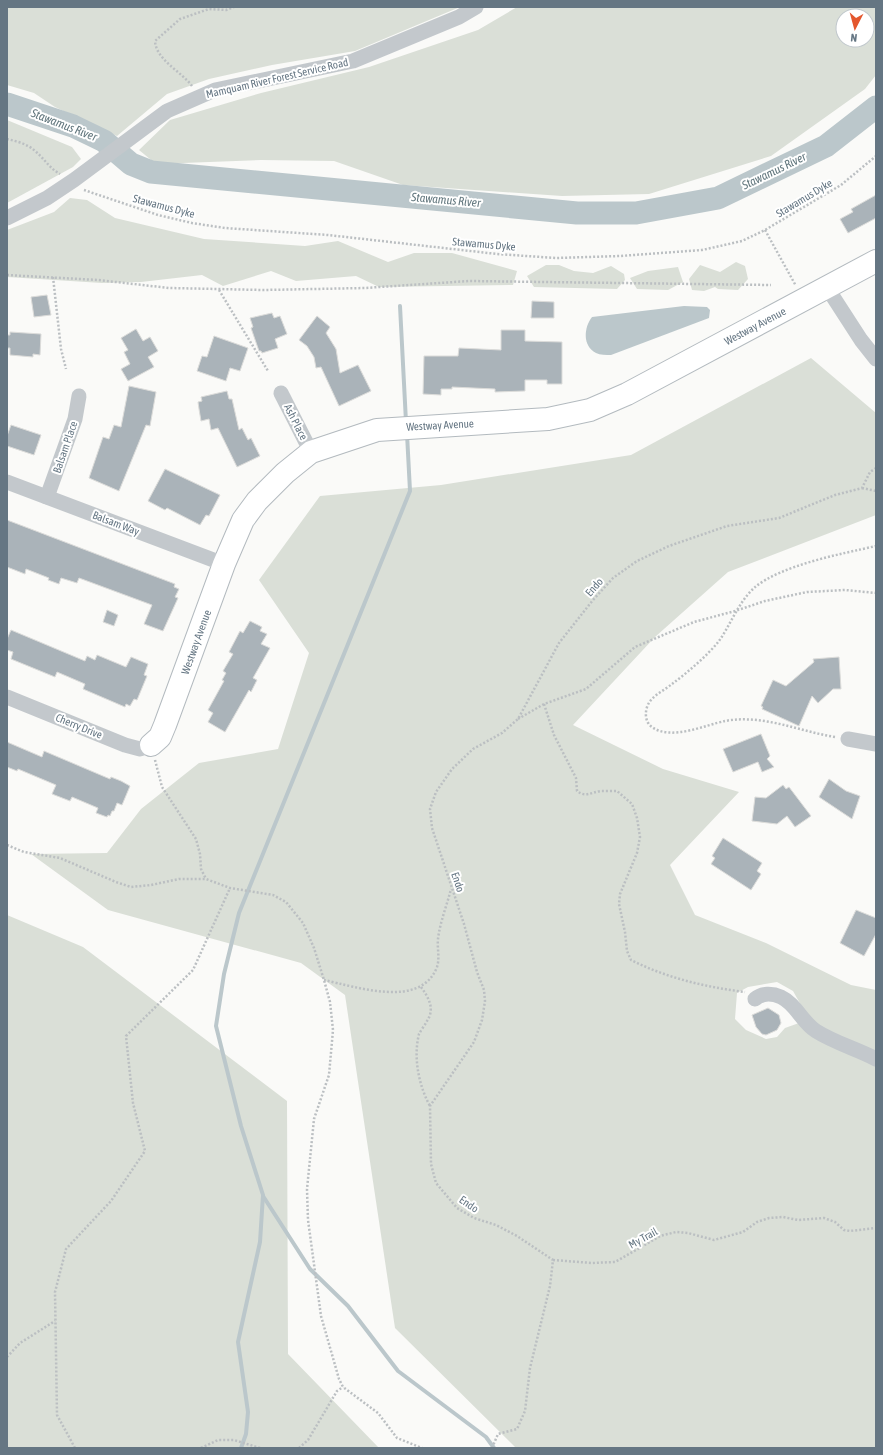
<svg xmlns="http://www.w3.org/2000/svg" width="883" height="1455" font-family="'Asap Condensed',sans-serif">
<style>
.green{fill:#dadfd7;fill-rule:evenodd}
.water{fill:#bbc7cb}
.lines{fill:none;stroke-linecap:round;stroke-linejoin:round}
.stream{stroke:#bbc7cb;stroke-width:4}
.river{stroke:#bbc7cb;stroke-width:23}
.building{fill:#aab3b9;stroke:#dcdcda}
.secondary-casing{stroke:#b3babf;stroke-width:24}
.path{stroke:#bbbfc2;stroke-width:2.5;stroke-dasharray:2 2;stroke-linecap:butt}
.street{stroke:#c3c8cc;stroke-width:15}
.secondary{stroke:#fff;stroke-width:22}
.labels{text-anchor:middle;stroke-width:4;stroke-linejoin:round;paint-order:stroke}
.street-label{font-size:11px;fill:#657683;stroke:#fff}
.water-label{font-size:12px;font-style:italic;fill:#60757c;stroke:#fff}
</style>
<rect width="100%" height="100%" fill="#fafaf8"/>
<g class="green">
<polygon points="7,7 460,7 355,51 272,65 209,79 167,94 117,136 55,107 34,93 7,85"/>
<path d="M517,7h359v68l-11,14 -94,67 -122,38 -87,2 -159,-11 -69,-24 -73,-1 -105,4 -17,-14 31,-30 91,-27 108,-26 109,-37zM843,16h24v24h-24z"/>
<polygon points="7,120 72,147 81,159 73,167 7,203"/>
<polygon points="70,198 87,200 115,218 204,239 305,246 338,241 388,262 414,253 452,253 517,271 513,285 379,287 356,276 296,281 271,271 223,286 202,275 141,282 102,283 7,277 7,230 54,212"/>
<polygon points="736,262 745,266 748,279 738,290 718,289 715,287 704,291 692,290 689,279 700,265 720,272"/>
<polygon points="546,265 559,265 574,271 593,273 611,266 624,274 625,280 617,289 534,287 527,276"/>
<polygon points="678,267 683,282 668,290 637,289 630,278 648,271"/>
<polygon points="811,358 876,413 876,515 728,572 655,637 573,725 663,769 739,792 670,865 695,915 766,943 851,985 876,990 876,1055 810,1021 793,991 777,982 748,987 737,993 735,1019 746,1030 766,1039 777,1037 785,1028 799,1023 876,1063 876,1448 516,1448 395,1328 345,995 301,963 108,910 31,854 107,853 141,809 199,763 278,749 309,653 259,580 320,496 441,485 631,455"/>
<polygon points="7,915 83,947 287,1101 288,1354 379,1448 7,1448"/>
</g>
<path class="water" d="M684,306l23,1 3,3 -1,8 -98,37c-5,0 -11,0 -15,-2 -14,-7 -12,-26 -4,-36z"/>
<g class="lines">
<g class="stream">
<polyline points="400,306 406,422"/>
<polyline points="263,1196 310,1269 348,1306 398,1371 486,1437 494,1448"/>
<polyline points="241,1448 246,1434 248,1412 238,1342 260,1242 263,1195 241,1126 216,1026 224,974 239,913 410,491 407,434"/>
</g>
<polyline class="river" points="7,104 73,126 104,141 131,164 151,172 577,213 636,213 718,198 826,146 876,107"/>
</g>
<g class="building">
<polygon points="876,195 876,218 848,233 840,219 853,212 851,209"/>
<polygon points="47,295 51,315 34,317 31,297"/>
<polygon points="532,301 554,302 554,318 531,318"/>
<polygon points="272,313 274,318 280,316 287,334 275,339 278,348 262,353 261,351 259,351 251,328 253,327 250,318"/>
<polygon points="317,316 330,327 326,333 336,349 340,373 358,365 371,391 339,406 321,367 316,368 314,357 307,346 299,340"/>
<polygon points="136,329 143,341 150,337 158,351 148,357 154,367 128,381 121,369 130,364 124,352 128,350 121,338"/>
<polygon points="501,330 525,330 525,341 562,342 562,384 547,384 547,380 525,380 525,391 495,392 495,389 452,387 452,389 441,389 441,395 423,394 424,356 458,356 459,348 501,350"/>
<polygon points="10,332 41,334 40,355 33,354 33,357 10,355 10,348 7,348 7,335 10,335"/>
<polygon points="214,336 248,348 240,371 230,368 226,381 197,371 202,356 207,357"/>
<polygon points="129,386 156,392 150,426 146,425 119,491 89,478 103,437 109,439 114,425 121,427"/>
<polygon points="227,391 229,399 232,399 239,430 242,428 248,440 251,438 260,456 237,467 218,428 211,430 209,419 201,421 199,409 198,402 202,401 201,397"/>
<polygon points="11,425 41,435 34,455 7,446 7,436"/>
<polygon points="165,469 220,495 209,516 206,515 200,525 167,508 165,510 148,501"/>
<polygon points="7,520 175,584 174,587 179,589 175,597 178,598 163,631 144,624 152,605 79,578 77,583 61,578 59,584 48,580 49,578 26,569 25,574 7,567"/>
<polygon points="107,610 118,615 114,626 103,622"/>
<polygon points="250,621 262,627 260,631 267,634 261,644 270,648 253,678 257,680 251,692 249,690 225,732 208,722 213,713 208,710 224,681 222,680 226,673 223,671 233,654 229,652 240,631 243,633"/>
<polygon points="11,630 85,661 87,656 95,660 97,655 126,667 131,657 148,664 144,675 147,676 137,700 134,699 130,706 126,704 125,707 83,689 85,684 57,672 55,677 11,659 13,652 7,650 7,639"/>
<polygon points="839,657 841,689 833,689 818,703 812,696 799,726 762,709 763,707 761,706 773,680 786,686 814,662 813,659"/>
<polygon points="761,734 770,756 767,759 774,767 762,772 758,762 733,772 723,749"/>
<polygon points="7,742 42,757 44,751 110,779 111,777 121,781 130,786 122,805 117,803 114,811 112,811 110,816 108,815 107,817 96,813 98,808 72,797 70,801 52,794 56,785 18,769 17,771 7,767"/>
<polygon points="829,779 846,791 860,796 852,819 819,797"/>
<polygon points="783,785 786,789 789,787 811,816 795,827 787,816 777,824 752,821 755,797 766,798"/>
<polygon points="723,838 762,863 757,871 761,874 751,890 711,864 715,858 712,856"/>
<polygon points="856,910 876,918 876,934 864,956 840,943"/>
<polygon points="768,1008 779,1015 781,1023 777,1030 766,1035 762,1034 756,1027 752,1015"/>
</g>
<g class="lines">
<defs>
<polyline id="secondary" points="151,745 160,737 165,725 224,564 243,520 257,501 285,473 311,452 377,430 548,419 590,410 627,394 876,261"/>
</defs>
<use href="#secondary" class="secondary-casing"/>
<g class="path">
<path d="M192,86c-10,-14 -36,-26 -37,-45l25,-22 29,-10 17,1 8,-3"/>
<path d="M7,139c9,2 20,5 27,11 10,8 15,18 26,24"/>
<polyline points="84,190 158,215 192,223 225,228 328,235 497,254 556,258 620,256 702,250 742,241 765,230 841,185 876,156"/>
<polyline points="765,230 796,286"/>
<polyline points="7,275 98,280 169,288 264,290 365,288 469,281 771,285"/>
<polyline points="53,277 61,349 66,369"/>
<polyline points="219,290 268,371"/>
<polyline points="862,488 876,491"/>
<path d="M544,704l10,31 22,43 1,13c9,7 14,1 24,0 5,0 11,0 16,0l15,13 5,14 3,19 -3,16 -17,41 -1,10 6,28 2,19 4,9c36,18 74,27 114,32"/>
<polyline points="518,719 544,704 586,689 635,647 694,622 735,611 765,601 807,592 845,590 876,593"/>
<path d="M835,737c-37,-6 -72,-23 -110,-16 -20,4 -54,20 -73,6 -8,-5 -8,-19 -1,-27 5,-6 15,-11 21,-16 16,-12 35,-28 47,-43 12,-17 19,-38 35,-53 27,-23 87,-34 122,-42"/>
<polyline points="155,760 162,787 196,839 200,854 201,869 206,879"/>
<polyline points="7,845 24,852 60,858 116,882 131,887 151,885 179,879 206,879 230,888 273,895 286,902 303,923 314,948 324,980 330,1002 333,1030 329,1075 314,1119 307,1189 308,1220 321,1316 339,1379 343,1387 378,1413 397,1438 422,1448"/>
<path d="M324,980c33,7 97,29 113,-13 3,-9 0,-19 1,-28 2,-17 9,-34 13,-50"/>
<path d="M421,987c8,11 14,22 6,34 -2,4 -6,9 -8,13 -6,24 0,52 11,72"/>
<polyline points="553,1260 592,1263 615,1262 660,1236 676,1232 688,1233 714,1240 743,1232 757,1222 769,1218 783,1217 798,1220 824,1218 835,1222 844,1230 850,1231 876,1228"/>
<polyline points="7,1357 20,1343 55,1321"/>
<polyline points="75,1448 57,1415 55,1292 66,1249 111,1201 145,1151 133,1103 126,1036 193,970 230,888"/>
<polyline points="201,1448 218,1440 234,1440 260,1448"/>
<polyline points="299,1448 308,1440 337,1391 343,1387"/>
<polyline points="492,1448 498,1434 517,1429 525,1411 530,1368 550,1286 553,1260 517,1236 496,1225 474,1218 457,1208 436,1183 431,1164 430,1106 474,1042 482,1020 485,1001 484,990 477,972 464,924 432,828 430,809 436,792 452,769 473,749 502,733 518,719 559,643 593,600 613,578 637,561 669,546 727,526 779,518 835,495 862,488 870,472 876,468"/>
</g>
<g class="street">
<polyline points="7,218 47,198 74,180 167,111 215,90 353,61 459,17 476,7"/>
<polyline points="828,289 861,340 876,359"/>
<polyline points="281,393 311,452"/>
<polyline points="7,482 224,564"/>
<polyline points="47,497 75,419 79,396"/>
<polyline points="7,697 125,745 140,749 151,745"/>
<polyline points="848,739 876,744"/>
<path d="M755,999c7,-6 17,-6 26,-2 15,7 21,25 35,34 19,12 41,18 60,28"/>
</g>
<use href="#secondary" class="secondary"/>
</g>
<g class="labels">
<g class="street-label">
<text transform="translate(277 78) rotate(-13)" y="4">Mamquam River Forest Service Road</text>
<text transform="translate(804 198) rotate(-31)" y="4">Stawamus Dyke</text>
<text transform="translate(164 206) rotate(15)" y="4">Stawamus Dyke</text>
<text transform="translate(484 244) rotate(5)" y="4">Stawamus Dyke</text>
<text transform="translate(755 326) rotate(-28)" y="4">Westway Avenue</text>
<text transform="translate(296 422) rotate(63)" y="4">Ash Place</text>
<text transform="translate(440 425) rotate(-3)" y="4">Westway Avenue</text>
<text transform="translate(65 447) rotate(-71)" y="4">Balsam Place</text>
<text transform="translate(116 523) rotate(21)" y="4">Balsam Way</text>
<text transform="translate(594 587) rotate(-48)" y="4">Endo</text>
<text transform="translate(196 642) rotate(-70)" y="4">Westway Avenue</text>
<text transform="translate(79 726) rotate(22)" y="4">Cherry Drive</text>
<text transform="translate(458 882) rotate(71)" y="4">Endo</text>
<text transform="translate(469 1204) rotate(34)" y="4">Endo</text>
<text transform="translate(643 1238) rotate(-29)" y="4">My Trail</text>
</g>
<g class="water-label">
<text transform="translate(64 125) rotate(21)" y="4">Stawamus River</text>
<text transform="translate(774 171) rotate(-26)" y="4">Stawamus River</text>
<text transform="translate(446 200) rotate(5)" y="4">Stawamus River</text>
</g>
</g>
<rect width="883" height="1455" fill="none" stroke="#657683" stroke-width="16"/>
<g transform="translate(855 28) rotate(186)"><circle r="19" fill="#ffffff" stroke="#c1c8cd"/>
<path d="M0-3L7 15L0 10L-7 15Z" fill="#e4572e"/>
<text y="-6" font-size="11" font-weight="bold" text-anchor="middle" fill="#657683">N</text>
</g>
</svg>
